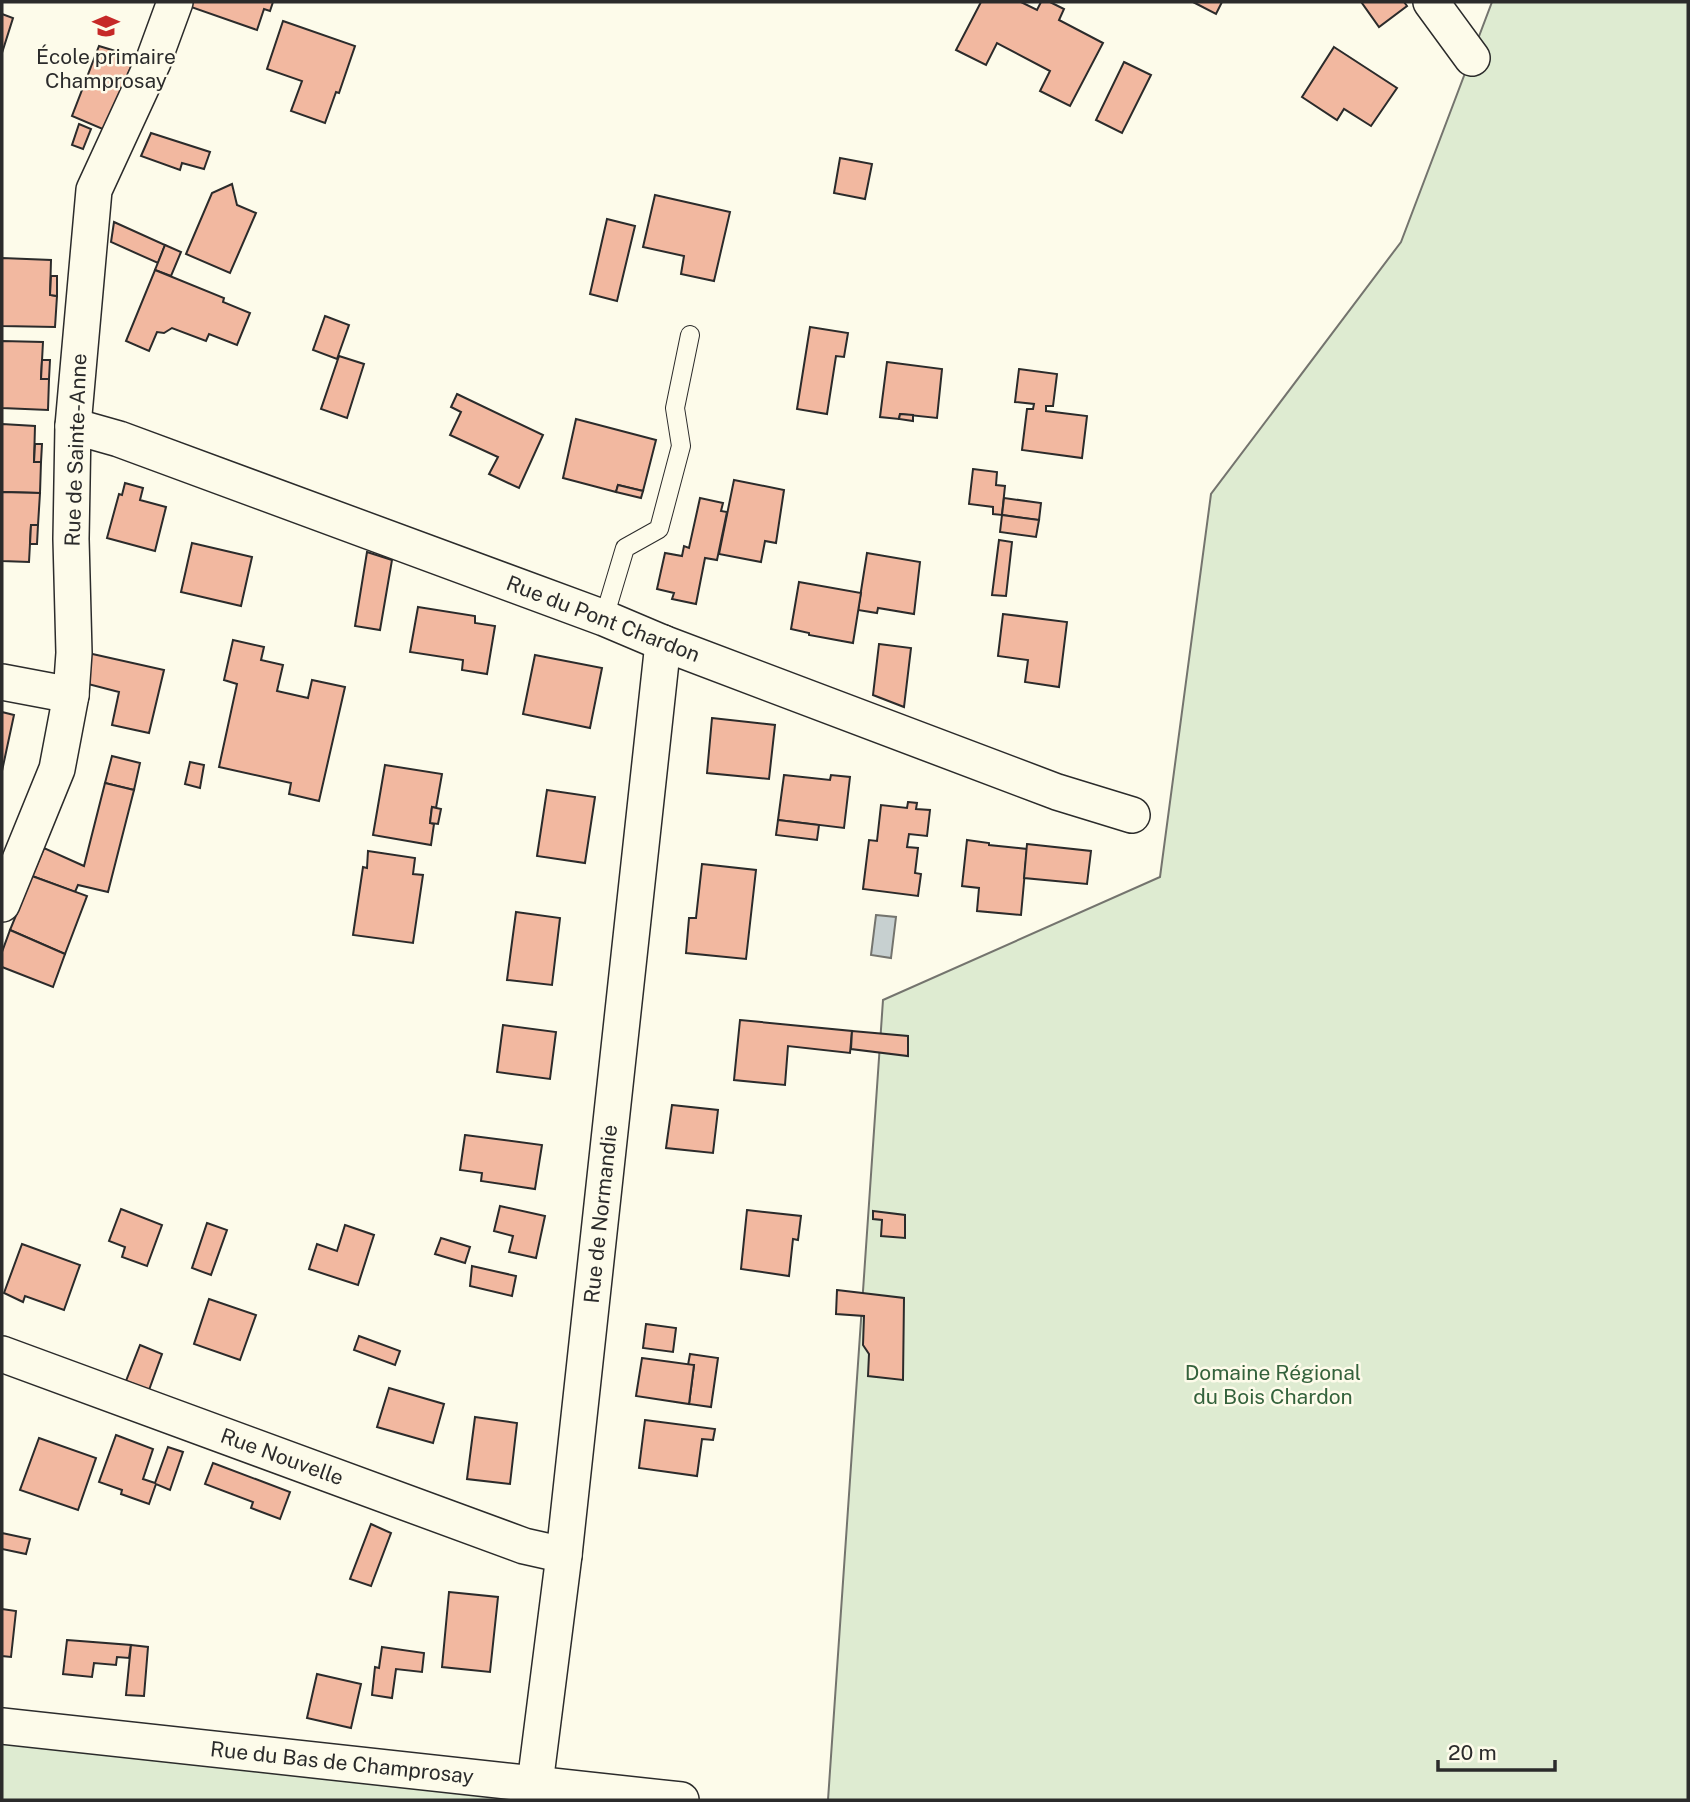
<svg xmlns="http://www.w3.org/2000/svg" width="1690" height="1802" font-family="'Public Sans',sans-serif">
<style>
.green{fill:#deebd1;stroke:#74746e;stroke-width:2}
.water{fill:#c7d0d0;stroke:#74746e;stroke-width:2}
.building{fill:#f2b8a0;stroke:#2b2b2b;stroke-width:2}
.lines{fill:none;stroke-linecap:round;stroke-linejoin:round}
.service-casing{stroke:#2b2b2b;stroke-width:20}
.minor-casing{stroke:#2b2b2b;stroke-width:38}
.service{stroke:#fdfbea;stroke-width:18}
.minor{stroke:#fdfbea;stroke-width:35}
.labels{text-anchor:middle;stroke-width:5;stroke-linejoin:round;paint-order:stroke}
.poi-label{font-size:21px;fill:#2b2b2b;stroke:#fdfbea}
.street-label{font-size:21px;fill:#2b2b2b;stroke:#fdfbea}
.park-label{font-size:21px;fill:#34623c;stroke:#fdfbea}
</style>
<rect width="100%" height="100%" fill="#fdfbea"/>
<g class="green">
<polygon points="1492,2 1688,2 1688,1800 828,1800 883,1000 1160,877 1211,494 1401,242"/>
<polygon points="2,1726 681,1800 2,1800"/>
</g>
<polygon class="water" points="876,915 896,917 891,958 871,955"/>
<g class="building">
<polygon points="193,2 273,2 270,11 264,9 257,30 191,7"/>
<polygon points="981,2 1021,2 1037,10 1041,2 1050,2 1064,9 1059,20 1103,43 1070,106 1040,91 1050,71 997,43 986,65 956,50"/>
<polygon points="1193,2 1222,2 1216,14"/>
<polygon points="1363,2 1404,2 1407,6 1379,27 1362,3"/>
<polygon points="2,14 13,18 2,53"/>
<polygon points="283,21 355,46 339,93 336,92 325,123 291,111 302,81 267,69"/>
<polygon points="99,46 135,57 105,130 72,116"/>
<polygon points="1334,47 1397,88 1371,126 1344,109 1337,120 1302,97"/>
<polygon points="1124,62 1151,75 1122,133 1096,120"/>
<polygon points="79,124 91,129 83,149 72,145"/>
<polygon points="151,133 210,152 204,169 182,163 180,170 141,156"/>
<polygon points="840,158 872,164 865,199 834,193"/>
<polygon points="232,184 237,205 256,213 230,273 186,254 212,193"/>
<polygon points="655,195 730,212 714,281 681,274 684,256 643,247"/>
<polygon points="607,219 635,226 617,301 590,294"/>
<polygon points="114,222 165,245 158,263 111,242"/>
<polygon points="165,245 181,252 171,276 155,270"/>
<polygon points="2,258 51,260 50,295 57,296 55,327 2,326"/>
<polygon points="155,270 224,298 223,302 250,313 237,345 209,334 206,341 172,328 164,333 157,332 149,351 126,341"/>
<polygon points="51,276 57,276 57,296 50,295"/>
<polygon points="325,316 349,325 337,359 313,350"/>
<polygon points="810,327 848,333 844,357 836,356 827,414 797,409"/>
<polygon points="2,341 43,342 41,379 49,379 48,410 2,408"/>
<polygon points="339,356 364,364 347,418 321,409"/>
<polygon points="42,360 50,360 49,379 41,379"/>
<polygon points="887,362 942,369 937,418 900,414 899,419 880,417"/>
<polygon points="1019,369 1057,374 1053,406 1046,406 1046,411 1087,416 1082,458 1022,450 1027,409 1033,409 1034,404 1015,402"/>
<polygon points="457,394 543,435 519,488 489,474 498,457 450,435 461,412 451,407"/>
<polygon points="900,414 913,415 913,421 899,419"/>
<polygon points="576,419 656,440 643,491 618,485 616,492 563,478"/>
<polygon points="2,424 35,426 34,462 41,462 40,493 2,492"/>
<polygon points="35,444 42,444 41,462 34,462"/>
<polygon points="973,469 997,472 996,485 1005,486 1002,515 993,514 993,507 969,504"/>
<polygon points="734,480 784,490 776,543 765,541 761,562 719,554"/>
<polygon points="125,483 143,488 140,500 166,507 155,551 107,538 119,494 122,495"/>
<polygon points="618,485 643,491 641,498 616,492"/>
<polygon points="2,492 40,493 38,525 31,525 29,562 2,561"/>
<polygon points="700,498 723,503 721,511 727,512 717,560 705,558 696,604 672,599 674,593 657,589 665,553 682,556 684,546 689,548"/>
<polygon points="1004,498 1041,503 1039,520 1002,515"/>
<polygon points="1002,515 1039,520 1036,537 1000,532"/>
<polygon points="31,525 38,525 37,544 30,544"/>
<polygon points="999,540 1012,542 1006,596 992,595"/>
<polygon points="192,543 252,557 241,606 181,592"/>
<polygon points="367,552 392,560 380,630 355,626"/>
<polygon points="867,553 920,562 914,614 878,608 877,613 858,610"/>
<polygon points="799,582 861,593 853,643 809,635 809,633 791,629"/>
<polygon points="418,607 475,616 475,623 495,626 487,674 462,670 463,660 410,652"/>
<polygon points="1003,614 1067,622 1059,687 1025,682 1028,660 998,656"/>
<polygon points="233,640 264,647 261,660 283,665 277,691 308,698 312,680 345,687 319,801 289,794 291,783 219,767 237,684 224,680"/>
<polygon points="879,644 911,648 904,707 873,695"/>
<polygon points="88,653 164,670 149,733 112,725 119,692 88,684"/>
<polygon points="535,655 602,668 590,728 523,714"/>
<polygon points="2,712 14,715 2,771"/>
<polygon points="712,718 775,725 769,779 707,773"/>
<polygon points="112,756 140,763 134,790 105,783"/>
<polygon points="190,762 204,765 200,788 185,784"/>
<polygon points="385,765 442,774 436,808 432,807 430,823 434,824 431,845 373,835"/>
<polygon points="784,775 830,780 831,775 850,777 844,828 778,820"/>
<polygon points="105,783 134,790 108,892 78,885 75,892 32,876 44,848 84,866"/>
<polygon points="547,790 595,797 585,863 537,856"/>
<polygon points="908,802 917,803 916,809 930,810 927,836 909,834 907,847 918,848 915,873 921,874 918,896 863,889 869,840 877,841 881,805 907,808"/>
<polygon points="432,807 441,809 438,824 430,823"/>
<polygon points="778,820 819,825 817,840 776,835"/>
<polygon points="967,840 989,843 989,845 1027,849 1021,915 977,911 979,888 962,886"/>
<polygon points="1027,844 1091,851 1087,884 1024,878"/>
<polygon points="368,851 415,858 413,874 423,875 413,943 353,935 363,867 367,868"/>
<polygon points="702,864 756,870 746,959 686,953 689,918 696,918"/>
<polygon points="32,876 87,896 65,954 10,930"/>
<polygon points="516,912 560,918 552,985 507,980"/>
<polygon points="10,930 65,954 53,987 2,967 2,952"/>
<polygon points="740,1020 852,1031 850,1053 788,1046 785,1085 734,1080"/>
<polygon points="503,1025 556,1032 550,1079 497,1072"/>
<polygon points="852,1031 908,1036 908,1056 851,1049"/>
<polygon points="672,1105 718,1110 713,1153 666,1148"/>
<polygon points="465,1135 542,1145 535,1189 481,1181 482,1173 460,1170"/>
<polygon points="500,1206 545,1216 536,1258 509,1252 513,1236 494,1231"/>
<polygon points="121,1209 162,1225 147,1266 122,1257 125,1247 109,1241"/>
<polygon points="747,1210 801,1216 798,1240 793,1239 789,1276 741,1269"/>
<polygon points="873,1211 905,1215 905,1238 881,1236 882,1220 873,1219"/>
<polygon points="207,1223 227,1230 211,1275 192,1268"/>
<polygon points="345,1225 374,1235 358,1285 309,1269 317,1244 337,1251"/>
<polygon points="441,1238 470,1247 465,1263 435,1254"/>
<polygon points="22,1244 80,1265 64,1310 25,1296 23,1302 4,1293"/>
<polygon points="472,1266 516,1276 512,1296 470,1286"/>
<polygon points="837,1290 904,1298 903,1380 868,1376 869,1354 863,1345 864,1316 836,1314"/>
<polygon points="209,1299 256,1315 240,1360 194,1344"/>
<polygon points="646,1324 676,1328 673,1352 643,1348"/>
<polygon points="359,1336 400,1351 395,1365 354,1350"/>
<polygon points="140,1345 162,1354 149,1390 126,1381"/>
<polygon points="690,1354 718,1358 711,1407 689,1404 694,1365 688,1365"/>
<polygon points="642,1358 694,1365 689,1404 636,1396"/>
<polygon points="389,1388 444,1404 433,1443 377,1427"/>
<polygon points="475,1417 517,1423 510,1484 467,1479"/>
<polygon points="645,1420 715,1429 713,1440 702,1439 697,1476 639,1468"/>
<polygon points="116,1435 153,1449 143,1479 155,1483 168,1447 183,1452 170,1490 156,1484 149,1504 121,1494 122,1490 99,1482"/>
<polygon points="39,1438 96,1458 78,1510 20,1490"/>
<polygon points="213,1463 290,1492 280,1519 251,1508 253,1502 205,1484"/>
<polygon points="371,1524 391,1533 371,1586 350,1579"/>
<polygon points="2,1533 30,1539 26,1554 2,1549"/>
<polygon points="449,1592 498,1597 490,1672 442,1667"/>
<polygon points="2,1609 16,1611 11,1657 2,1656"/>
<polygon points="67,1640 131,1645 129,1658 117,1657 116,1665 94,1663 92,1677 63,1674"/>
<polygon points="131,1645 148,1647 144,1696 126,1695"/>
<polygon points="382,1647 424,1653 422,1672 396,1669 392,1698 372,1695 375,1667 379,1668"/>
<polygon points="317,1674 361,1684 351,1728 307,1718"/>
</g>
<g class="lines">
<defs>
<polyline id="service" points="604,618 625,548 659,529 681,446 675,408 690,335"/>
<g id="minor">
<polyline points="1431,2 1472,58"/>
<polyline points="73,426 119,439 604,618 663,643 1057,792 1132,815"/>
<polyline points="2,682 71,695"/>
<polyline points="2,904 57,769 71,695 74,653 71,539 73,426 94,190 153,62 175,2"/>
<polyline points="2,1354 524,1546 564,1555"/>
<polyline points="2,1726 681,1800"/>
<polyline points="535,1784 564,1555 663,643"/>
</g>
</defs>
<use href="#service" class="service-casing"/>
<use href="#minor" class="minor-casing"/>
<use href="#service" class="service"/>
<use href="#minor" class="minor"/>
</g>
<defs>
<symbol id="school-bare" viewBox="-9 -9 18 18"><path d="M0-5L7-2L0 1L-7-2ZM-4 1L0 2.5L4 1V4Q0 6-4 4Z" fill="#c62828" stroke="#fdfbea" stroke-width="2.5" paint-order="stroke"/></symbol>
</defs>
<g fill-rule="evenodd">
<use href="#school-bare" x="87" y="7" width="38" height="38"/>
</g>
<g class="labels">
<g class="poi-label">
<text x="106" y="64">École primaire<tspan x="106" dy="24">Champrosay</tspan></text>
</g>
<g class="street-label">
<text transform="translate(76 450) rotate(-88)" y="7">Rue de Sainte-Anne</text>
<text transform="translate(603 619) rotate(21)" y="7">Rue du Pont Chardon</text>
<text transform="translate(601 1214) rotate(-84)" y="7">Rue de Normandie</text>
<text transform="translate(282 1457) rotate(20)" y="7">Rue Nouvelle</text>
<text transform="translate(342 1763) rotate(6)" y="7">Rue du Bas de Champrosay</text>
</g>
<g class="park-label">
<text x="1273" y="1380">Domaine Régional<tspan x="1273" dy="24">du Bois Chardon</tspan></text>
</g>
</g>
<rect width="1690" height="1802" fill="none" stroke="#2b2b2b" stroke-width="7"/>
<path d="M1438 1760v10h117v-10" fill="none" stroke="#2b2b2b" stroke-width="3.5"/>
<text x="1448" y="1760" font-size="21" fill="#2b2b2b" stroke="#fdfbea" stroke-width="5" paint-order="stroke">20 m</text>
</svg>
